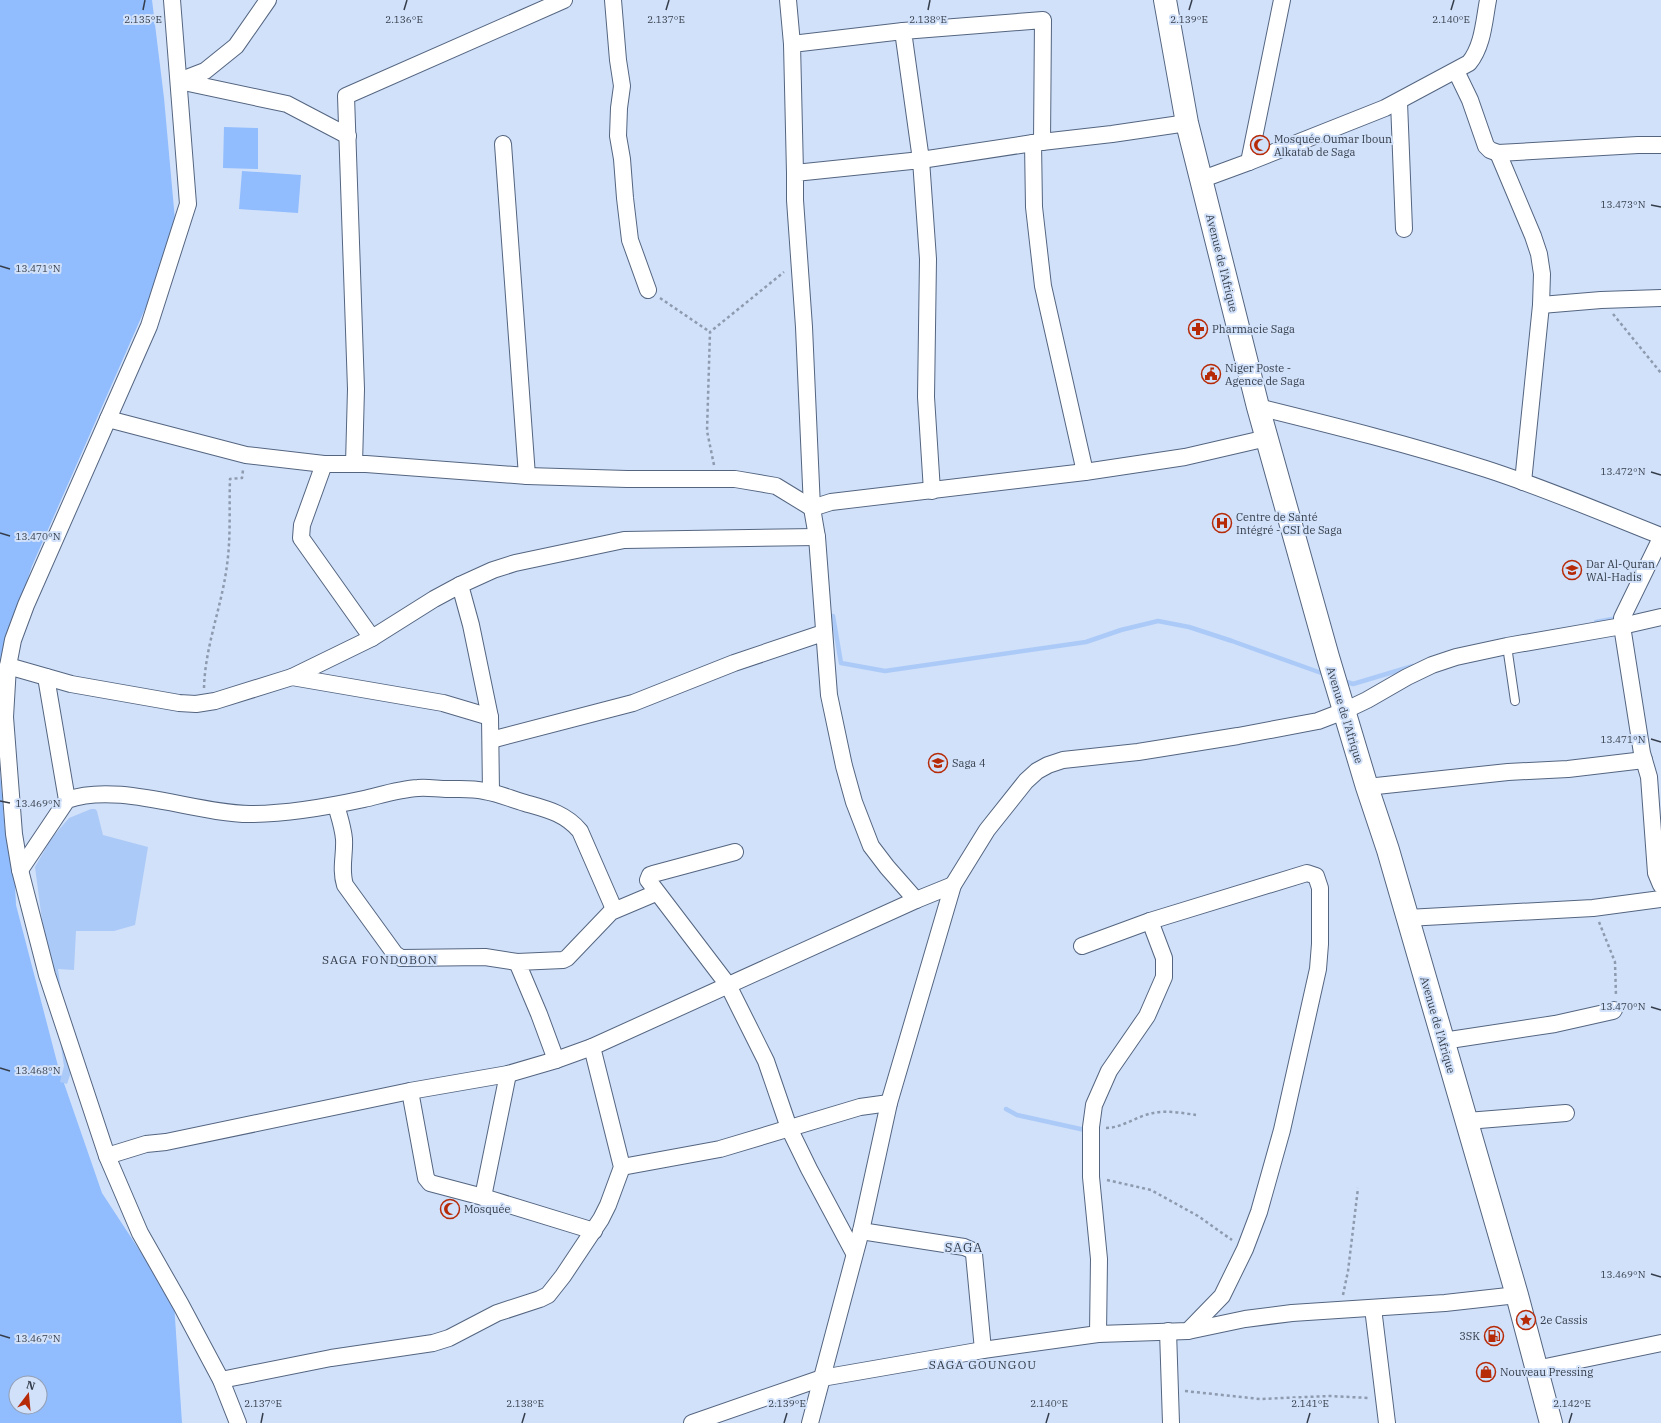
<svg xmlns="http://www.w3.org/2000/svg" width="1661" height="1423" font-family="'IBM Plex Serif',serif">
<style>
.green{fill:#91bcfd;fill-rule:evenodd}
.water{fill:#accaf7}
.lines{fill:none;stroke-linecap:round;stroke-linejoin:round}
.stream{stroke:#accaf7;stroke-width:4.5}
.lane-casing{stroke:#546580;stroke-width:10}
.street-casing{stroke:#546580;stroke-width:18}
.secondary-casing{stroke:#546580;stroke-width:24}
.path{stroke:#8e9aae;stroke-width:2.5;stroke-dasharray:3 3;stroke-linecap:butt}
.lane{stroke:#fff;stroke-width:8}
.street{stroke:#fff;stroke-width:16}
.secondary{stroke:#fff;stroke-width:22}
.ticks{fill:none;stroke:#353d4a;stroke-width:1.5}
.labels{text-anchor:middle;stroke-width:4;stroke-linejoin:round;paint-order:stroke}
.poi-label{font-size:11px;fill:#353d4a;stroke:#d1e1fa;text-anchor:start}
.street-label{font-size:11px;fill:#353d4a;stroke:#d1e1fa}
.neighbourhood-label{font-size:12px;letter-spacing:1px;fill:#353d4a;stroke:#d1e1fa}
.quarter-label{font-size:13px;letter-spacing:1px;fill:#353d4a;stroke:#d1e1fa}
.ticks-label{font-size:10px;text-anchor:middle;fill:#353d4a;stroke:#d1e1fa;stroke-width:4;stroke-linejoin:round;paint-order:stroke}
</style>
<rect width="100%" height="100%" fill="#d1e1fa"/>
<g class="green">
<polygon points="0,0 152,0 164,98 175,220 159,277 32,566 0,662"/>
<polygon points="224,127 258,128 258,169 223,168"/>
<polygon points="242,171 301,175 298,213 239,209"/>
<path d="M0,772l5,59 9,34 2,40 42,161 44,127 72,110 8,120h-182zM16,1383h24v24h-24z"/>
</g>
<polygon class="water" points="91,809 95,809 97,811 103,835 148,847 135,925 114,931 76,931 74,970 58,969 72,1069 67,1084 60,1082 64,1066 46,951 35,867 51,839 69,818"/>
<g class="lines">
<g class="stream">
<polyline points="833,616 841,663 885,671 1086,642 1121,630 1158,621 1189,627 1232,641 1327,675"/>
<polyline points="1596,622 1618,618"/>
<polyline points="1341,680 1353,684 1413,666"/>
<polyline points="1006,1109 1017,1115 1085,1130"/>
</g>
<defs>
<polyline id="lane" points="1507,646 1515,701"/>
<g id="street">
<polyline points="172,0 188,204 149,326 26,605 13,640 8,666 5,717 14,834 20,870 47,975 107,1156 140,1233 181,1305 221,1380 238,1423"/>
<polyline points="613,0 618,60 622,86 619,108 618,136 622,159 625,198 630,240 648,290"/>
<polyline points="788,0 792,44"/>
<polyline points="1456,71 1470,100 1486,146 1490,150 1498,153 1638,145 1661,145"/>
<polyline points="179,81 287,104 348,136"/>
<polyline points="179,81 205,71 236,46 268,0"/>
<polyline points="1399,102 1404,229"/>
<polyline points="1033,143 921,160 903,31 1043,20 1042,142"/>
<polyline points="503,144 527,476"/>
<polyline points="1498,153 1533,236 1539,254 1542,274 1541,305 1523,482"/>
<path d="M1249,162l136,-54 84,-45c14,-17 15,-42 19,-63"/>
<polyline points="795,173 792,44 903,31"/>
<polyline points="1200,180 1249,162 1282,0"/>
<polyline points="1541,305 1601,300 1661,298"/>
<path d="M1258,407c77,19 153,38 228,62 59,19 117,44 175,67"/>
<polyline points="108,419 246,455 324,464"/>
<polyline points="354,464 356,389 346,96 564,0"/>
<polyline points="1085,472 1043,286 1034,207 1033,143 1112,134 1187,123"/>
<polyline points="1661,538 1622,618 1622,626 1642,753 1649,777 1656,873 1661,885"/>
<polyline points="372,638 301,538 302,525 324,464 366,464 527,476 627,479 735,479 776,486 812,508 831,502 1085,472 1185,457 1267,438"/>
<polyline points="8,666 71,684 179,703 196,704 215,701 292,677 372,638 434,599 460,585"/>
<polyline points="46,677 67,800"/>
<polyline points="292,677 443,703 490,717"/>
<polyline points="491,740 633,703 734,663 823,633"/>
<polyline points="1367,787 1508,772 1568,769 1644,760"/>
<polyline points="491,792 490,717 471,625 460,585 493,570 515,563 624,540 817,537"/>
<path d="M336,805c3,11 7,22 8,34 1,16 -4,30 1,46l50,69 6,4 84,-1 32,5"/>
<polyline points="735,852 653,874 650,875 648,880 728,985 766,1061 789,1128 809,1169 854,1253"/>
<path d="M20,870l47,-70c52,-19 128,14 183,14 38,0 77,-7 114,-15 17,-4 36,-10 54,-11 9,-1 20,1 30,1 12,0 24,-1 36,2 14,2 27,8 41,12 21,6 40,10 55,28l34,78"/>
<polyline points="916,900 887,867 871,846 854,802 844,766 829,695 817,537 812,508 804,327 795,200 795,173 921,160 928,259 926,397 932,491"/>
<polyline points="1407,918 1593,908 1661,899"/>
<polyline points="1082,946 1150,921 1307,873 1316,876 1320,888 1320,944 1318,969 1282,1130 1259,1212 1245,1249 1222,1296 1188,1331"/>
<polyline points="1443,1041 1555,1024 1613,1011 1614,1010"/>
<polyline points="556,1060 539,1014 517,962 563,960 567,958 611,912 656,893"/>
<polyline points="410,1091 426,1178 430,1183 483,1197 594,1231"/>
<polyline points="1467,1121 1566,1113"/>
<polyline points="107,1156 146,1144 166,1142 410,1091 508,1074 556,1060 592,1047 916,900 953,885"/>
<polyline points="622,1167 720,1149 860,1107 889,1103"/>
<polyline points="483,1197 508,1074"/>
<polyline points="861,1231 964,1247 971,1250 974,1254 983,1350"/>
<polyline points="1373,1308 1387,1423"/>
<polyline points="1168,1331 1171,1423"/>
<polyline points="1098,1334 1099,1259 1091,1177 1091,1127 1094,1105 1109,1071 1147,1016 1164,977 1164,958 1150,921"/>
<polyline points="1536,1369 1661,1343"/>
<polyline points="221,1380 331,1358 433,1343 449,1338 497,1313 540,1299 548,1295 563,1276 601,1219 608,1205 622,1167 592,1047"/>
<polyline points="692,1423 822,1378 983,1350 1098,1334 1188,1331 1245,1319 1292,1313 1445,1303 1517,1295"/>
<polyline points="810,1423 861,1231 889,1103 953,885 987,830 1026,781 1037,771 1048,765 1063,760 1138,752 1238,736 1318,721 1344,711 1367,700 1407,677 1432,665 1456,657 1507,646 1622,626 1661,617"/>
</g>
<polyline id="secondary" points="1165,0 1187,123 1258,407 1328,657 1367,787 1388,850 1517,1295 1551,1423"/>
</defs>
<use href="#lane" class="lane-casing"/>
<use href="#street" class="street-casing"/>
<use href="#secondary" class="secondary-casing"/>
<g class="path">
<polyline points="660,298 710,332"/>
<polyline points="1613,314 1661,373"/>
<polyline points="714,465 707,431 710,332 784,272"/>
<path d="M204,688c1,-42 18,-82 23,-123 4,-28 2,-58 3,-86l12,-1 1,-8"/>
<polyline points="1599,922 1615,962 1616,996"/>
<path d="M1106,1128c16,0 31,-12 47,-15 13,-3 30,0 43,2"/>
<polyline points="1107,1180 1151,1190 1198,1216 1232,1240"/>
<polyline points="1343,1295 1348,1271 1358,1188"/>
<polyline points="1185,1391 1260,1399 1330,1396 1369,1398"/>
</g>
<use href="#lane" class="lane"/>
<use href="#street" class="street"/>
<use href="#secondary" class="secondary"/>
</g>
<path class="ticks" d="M143,10l2,-10M404,10l3,-10M666,10l3,-10M928,10l2,-10M1189,10l3,-10M1451,10l3,-10M1651,205l10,2M0,266l10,3M1651,472l10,3M0,533l10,3M1651,739l10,3M0,801l10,2M1651,1007l10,3M0,1068l10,3M1651,1274l10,3M0,1335l10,3M261,1423l2,-10M522,1423l3,-10M784,1423l3,-10M1046,1423l3,-10M1307,1423l3,-10M1569,1423l3,-10"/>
<defs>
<symbol id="mosque-ring" viewBox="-11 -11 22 22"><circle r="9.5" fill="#d1e1fa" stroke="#b62a07" stroke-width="1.5"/><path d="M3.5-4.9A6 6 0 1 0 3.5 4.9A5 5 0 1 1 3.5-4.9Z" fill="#b62a07"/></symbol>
<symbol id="pharmacy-ring" viewBox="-11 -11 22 22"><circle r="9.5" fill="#d1e1fa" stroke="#b62a07" stroke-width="1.5"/><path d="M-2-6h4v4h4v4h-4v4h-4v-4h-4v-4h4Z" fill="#b62a07"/></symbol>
<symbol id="civic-ring" viewBox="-11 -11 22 22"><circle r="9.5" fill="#d1e1fa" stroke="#b62a07" stroke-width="1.5"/><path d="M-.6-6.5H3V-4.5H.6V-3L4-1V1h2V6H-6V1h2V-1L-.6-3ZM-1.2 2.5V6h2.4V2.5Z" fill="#b62a07"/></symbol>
<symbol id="hospital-ring" viewBox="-11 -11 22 22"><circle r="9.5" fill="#d1e1fa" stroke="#b62a07" stroke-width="1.5"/><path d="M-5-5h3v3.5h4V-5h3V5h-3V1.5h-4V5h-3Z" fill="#b62a07"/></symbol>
<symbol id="school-ring" viewBox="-11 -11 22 22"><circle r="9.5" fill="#d1e1fa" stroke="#b62a07" stroke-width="1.5"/><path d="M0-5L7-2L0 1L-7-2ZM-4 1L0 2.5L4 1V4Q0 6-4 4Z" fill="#b62a07"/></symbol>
<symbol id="sight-ring" viewBox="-11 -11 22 22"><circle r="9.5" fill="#d1e1fa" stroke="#b62a07" stroke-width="1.5"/><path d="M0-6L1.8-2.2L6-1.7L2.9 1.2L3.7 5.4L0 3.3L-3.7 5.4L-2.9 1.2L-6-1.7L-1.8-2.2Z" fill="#b62a07"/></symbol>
<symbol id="fuel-ring" viewBox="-11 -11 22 22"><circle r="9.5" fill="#d1e1fa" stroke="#b62a07" stroke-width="1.5"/><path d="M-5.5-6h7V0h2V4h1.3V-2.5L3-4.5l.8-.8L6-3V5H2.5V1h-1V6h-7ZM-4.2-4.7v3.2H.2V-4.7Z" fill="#b62a07"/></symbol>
<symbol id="shop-ring" viewBox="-11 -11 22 22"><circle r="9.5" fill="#d1e1fa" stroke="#b62a07" stroke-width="1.5"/><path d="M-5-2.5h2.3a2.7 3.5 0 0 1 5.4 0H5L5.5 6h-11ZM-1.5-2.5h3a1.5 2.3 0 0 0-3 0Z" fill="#b62a07"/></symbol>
</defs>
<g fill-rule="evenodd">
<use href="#mosque-ring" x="1249" y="134" width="22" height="22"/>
<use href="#pharmacy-ring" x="1187" y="318" width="22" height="22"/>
<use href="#civic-ring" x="1200" y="363" width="22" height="22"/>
<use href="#hospital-ring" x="1211" y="512" width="22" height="22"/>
<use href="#school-ring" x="1561" y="559" width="22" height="22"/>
<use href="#school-ring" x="927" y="752" width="22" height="22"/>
<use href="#mosque-ring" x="439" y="1198" width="22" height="22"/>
<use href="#sight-ring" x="1515" y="1309" width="22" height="22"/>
<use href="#fuel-ring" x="1483" y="1325" width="22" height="22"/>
<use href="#shop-ring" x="1475" y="1361" width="22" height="22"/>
</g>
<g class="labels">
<g class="poi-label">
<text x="1274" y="143">Mosquée Oumar Iboun<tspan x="1274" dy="13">Alkatab de Saga</tspan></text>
<text x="1212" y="333">Pharmacie Saga</text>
<text x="1225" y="372">Niger Poste -<tspan x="1225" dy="13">Agence de Saga</tspan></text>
<text x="1236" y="521">Centre de Santé<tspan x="1236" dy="13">Intégré - CSI de Saga</tspan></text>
<text x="1586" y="568">Dar Al-Quran<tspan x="1586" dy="13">WAl-Hadis</tspan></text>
<text x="952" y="767">Saga 4</text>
<text x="464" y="1213">Mosquée</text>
<text x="1540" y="1324">2e Cassis</text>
<text x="1480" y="1340" text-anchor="end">3SK</text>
<text x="1500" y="1376">Nouveau Pressing</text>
</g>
<g class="street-label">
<text transform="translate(1222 263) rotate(76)" y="4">Avenue de l'Afrique</text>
<text transform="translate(1345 715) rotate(73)" y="4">Avenue de l'Afrique</text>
<text transform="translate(1438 1025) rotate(74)" y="4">Avenue de l'Afrique</text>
</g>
<g class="neighbourhood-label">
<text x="380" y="964">SAGA FONDOBON</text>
<text x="983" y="1369">SAGA GOUNGOU</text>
</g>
<g class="quarter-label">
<text x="964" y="1252">SAGA</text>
</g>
</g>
<g class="ticks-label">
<text x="143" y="23">2.135°E</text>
<text x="404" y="23">2.136°E</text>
<text x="666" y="23">2.137°E</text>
<text x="928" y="23">2.138°E</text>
<text x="1189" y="23">2.139°E</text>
<text x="1451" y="23">2.140°E</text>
<text x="1623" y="208">13.473°N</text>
<text x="38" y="272">13.471°N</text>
<text x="1623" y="475">13.472°N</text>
<text x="38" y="540">13.470°N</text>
<text x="1623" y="743">13.471°N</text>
<text x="38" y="807">13.469°N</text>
<text x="1623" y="1010">13.470°N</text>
<text x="38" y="1074">13.468°N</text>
<text x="1623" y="1278">13.469°N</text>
<text x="38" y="1342">13.467°N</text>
<text x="263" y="1407">2.137°E</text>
<text x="525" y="1407">2.138°E</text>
<text x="787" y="1407">2.139°E</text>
<text x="1049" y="1407">2.140°E</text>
<text x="1310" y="1407">2.141°E</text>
<text x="1572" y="1407">2.142°E</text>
</g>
<g transform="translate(28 1395) rotate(16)"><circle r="19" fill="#d1e1fa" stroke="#939fb4"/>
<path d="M0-3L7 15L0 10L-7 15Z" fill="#b62a07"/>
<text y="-6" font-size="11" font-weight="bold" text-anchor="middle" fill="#353d4a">N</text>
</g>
</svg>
